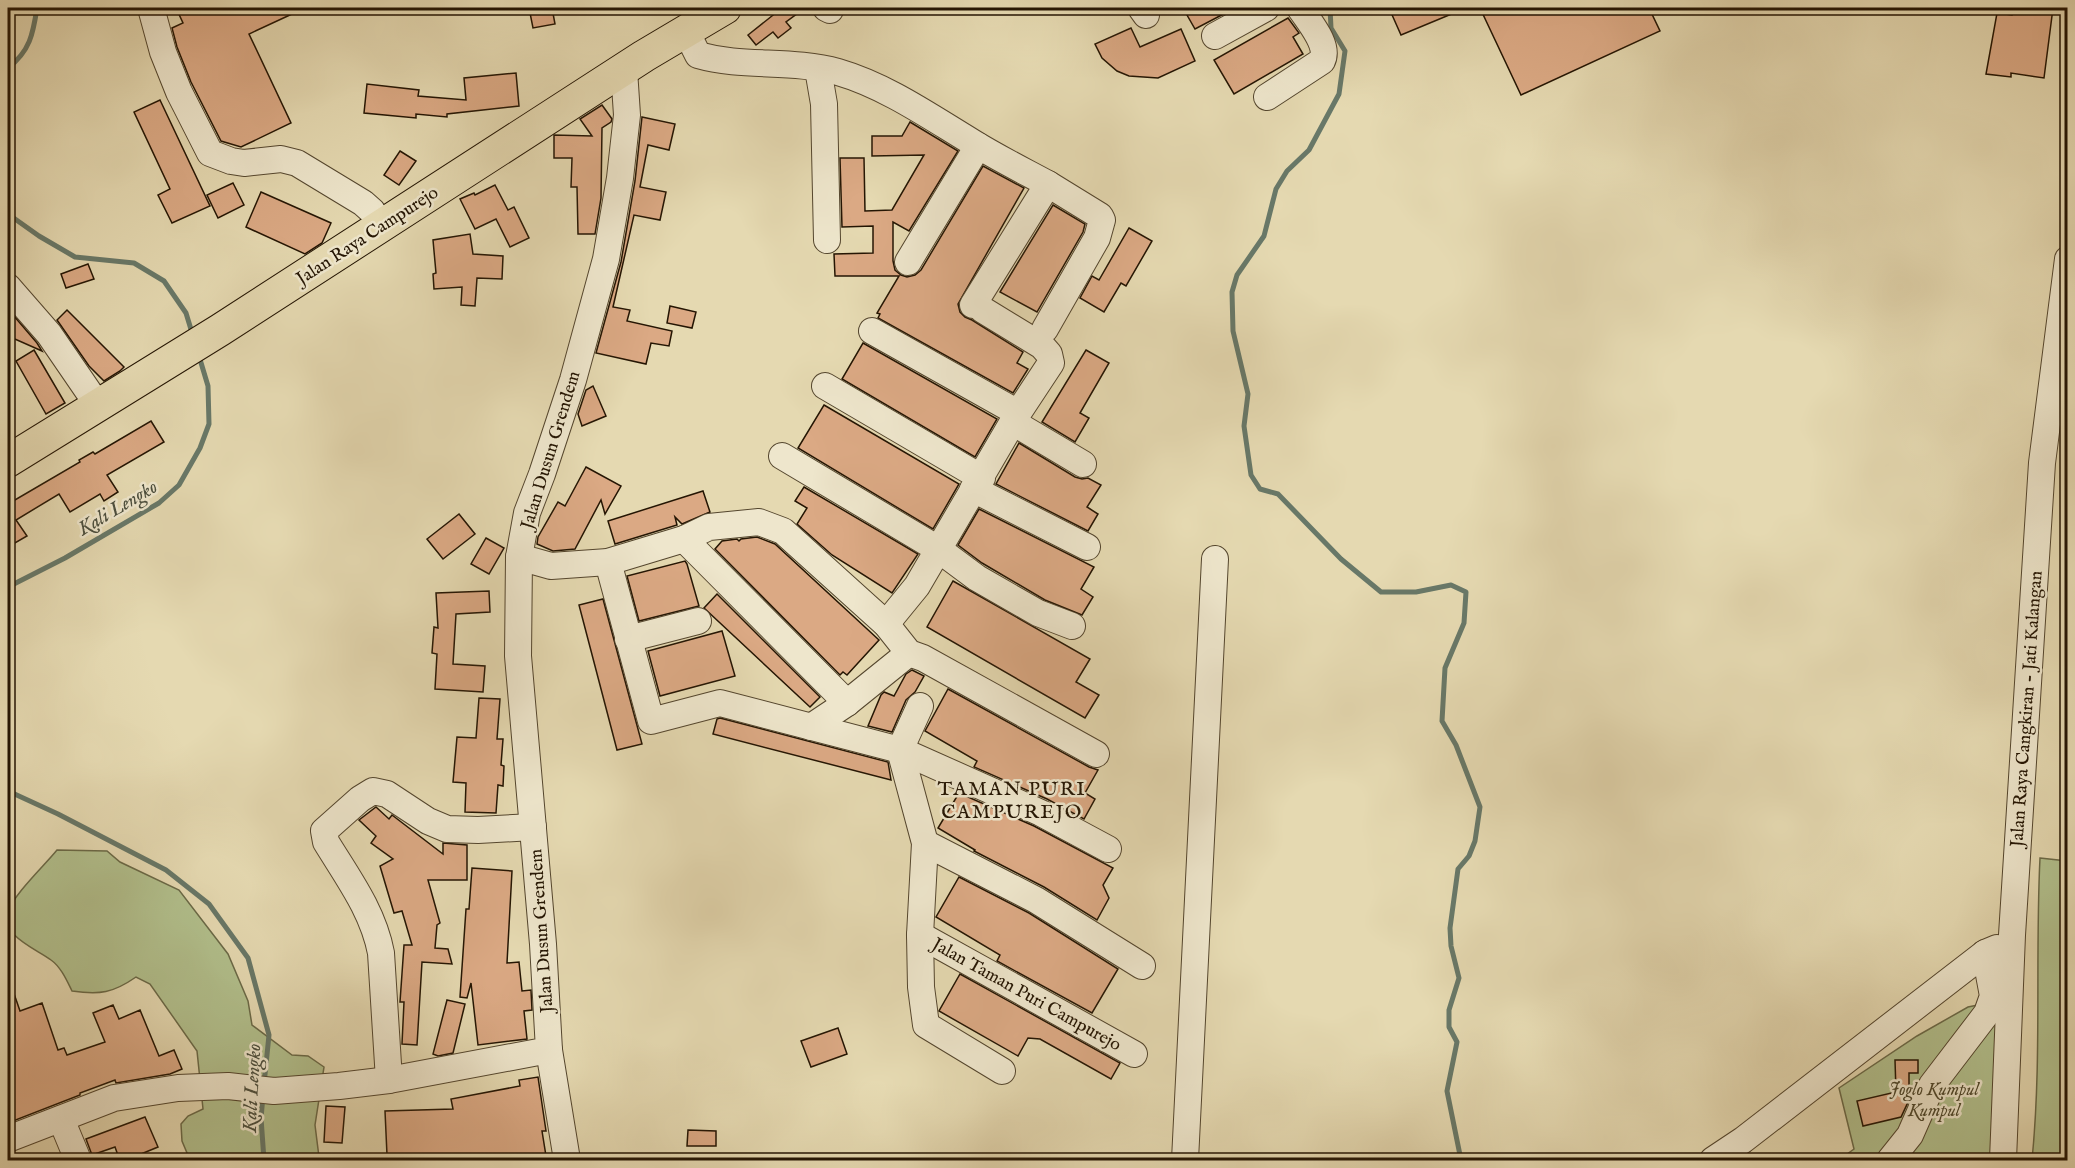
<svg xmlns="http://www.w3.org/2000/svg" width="2075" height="1168" font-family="'IM FELL English',serif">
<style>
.green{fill:#b2c08d;stroke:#6b6a48;stroke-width:1.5}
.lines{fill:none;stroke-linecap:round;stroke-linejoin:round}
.stream{stroke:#687868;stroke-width:5}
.building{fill:#dba984;stroke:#241503;stroke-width:1.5}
.minor-casing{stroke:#54462e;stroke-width:28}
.major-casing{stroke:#241503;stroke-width:34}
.minor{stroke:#eee6cc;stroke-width:26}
.major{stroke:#e5d9b1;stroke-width:32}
.labels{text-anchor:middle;stroke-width:5;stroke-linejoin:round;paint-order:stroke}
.street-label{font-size:18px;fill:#241503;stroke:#eee6cc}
.park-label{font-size:18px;font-style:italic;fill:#4f482c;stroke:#eee6cc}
.water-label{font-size:20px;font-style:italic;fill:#4c4f3e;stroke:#eee6cc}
.neighbourhood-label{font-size:20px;letter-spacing:1.5px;fill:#241503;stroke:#eee6cc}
</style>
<rect width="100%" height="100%" fill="#e5d9b1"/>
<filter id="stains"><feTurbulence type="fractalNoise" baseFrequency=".00333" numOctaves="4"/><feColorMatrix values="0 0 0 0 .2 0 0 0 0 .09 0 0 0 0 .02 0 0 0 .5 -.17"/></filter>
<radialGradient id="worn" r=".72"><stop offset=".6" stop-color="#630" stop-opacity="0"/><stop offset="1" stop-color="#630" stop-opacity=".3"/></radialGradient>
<g class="green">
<path d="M57,850l50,1 13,11 59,28 49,64 20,47 4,24 40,30 16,1 16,11 -9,58 4,32 2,3h-131l-8,-19 -1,-17 7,-8 15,-7 -6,-58 -47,-67 -14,-7c-23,16 -36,18 -64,14 -5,-10 -11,-24 -21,-31 -14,-11 -51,-24 -43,-48 5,-17 37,-47 49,-62z"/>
<path d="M2040,858l27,3v299h-35c10,-100 3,-201 8,-302z"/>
<polygon points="1998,1001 1994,1160 1839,1160 1854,1149 1839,1088 1917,1036 1968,1007"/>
</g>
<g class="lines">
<g class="stream">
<polyline points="1330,8 1331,28 1345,51 1339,94 1309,150 1287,171 1276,189 1264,236 1237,275 1232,292 1233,331 1248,394 1244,426 1251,475 1260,489 1278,494 1341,559 1381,592 1416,592 1451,585 1466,592 1464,623 1445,668 1442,721 1456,745 1480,807 1475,841 1469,856 1458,869 1450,928 1451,946 1459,978 1449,1010 1449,1027 1457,1042 1447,1091 1461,1160"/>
<path d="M8,68c22,-17 25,-34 29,-60"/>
<polyline points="8,214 39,236 75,257 134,263 164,281 186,313 193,336"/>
<polyline points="8,587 65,558 159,503 179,485 200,448 209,424 208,386 199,356"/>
<polyline points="8,791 58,814 166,870 209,904 248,958 269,1035 264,1084"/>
<polyline points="263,1096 261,1118 264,1160"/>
</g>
</g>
<g class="building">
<polygon points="176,8 305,8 249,34 291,123 241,147 221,141 191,82 177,47 172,28 183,23"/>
<polygon points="529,8 552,8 555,24 533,28"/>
<polygon points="782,8 805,8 786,22 791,28 778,38 773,32 756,45 748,35"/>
<polygon points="1183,8 1235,8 1195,29"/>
<polygon points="1389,8 1466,8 1401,35"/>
<polygon points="1480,8 1649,8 1660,31 1521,95"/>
<polygon points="2013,8 2053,8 2044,78 2011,73 2011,77 1986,74 1997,13 2012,15"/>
<polygon points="1288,18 1299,33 1293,37 1303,54 1234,94 1214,60"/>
<polygon points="1131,28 1140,47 1181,29 1195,61 1158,78 1129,76 1117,71 1102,58 1095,44"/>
<polygon points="516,73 519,106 447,114 447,117 416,114 416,118 364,113 367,84 419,90 418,96 466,100 464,78"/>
<polygon points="160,100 210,206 172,223 158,195 170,189 134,112"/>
<polygon points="602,105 612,119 611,122 602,128 601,198 595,234 578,234 577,187 571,187 572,158 554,158 554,135 592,136 580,119"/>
<polygon points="642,117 675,124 669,150 648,145 640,187 666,192 660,220 634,215 613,307 630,310 627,321 672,331 669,346 651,343 646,364 596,353 621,262 635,181"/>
<polygon points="910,122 958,151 909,231 893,222 893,261 895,270 901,275 907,277 915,275 921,270 983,166 1024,188 958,304 960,312 965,317 972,320 1023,352 1017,363 1028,369 1013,393 878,318 880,314 877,313 899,276 835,276 834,254 873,253 873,226 842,227 840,158 864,158 865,211 892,210 924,155 872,156 872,136 902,136"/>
<polygon points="400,151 416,161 399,185 384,175"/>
<polygon points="233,183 244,205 218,218 207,195"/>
<polygon points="495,185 508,210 514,207 529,238 510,247 496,219 475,229 460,199 474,193 475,195"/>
<polygon points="261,192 331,223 322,243 305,254 246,227"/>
<polygon points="1053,205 1085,224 1083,232 1037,312 1000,292"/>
<polygon points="1129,228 1152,241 1126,286 1121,283 1104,312 1080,298 1092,276 1099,280"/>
<polygon points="470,234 473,254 503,256 502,279 477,278 475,306 461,305 462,287 434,289 433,274 436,273 433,240"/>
<polygon points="88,264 94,279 66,288 61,274"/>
<polygon points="670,306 696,312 692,328 667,323"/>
<polygon points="8,309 37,343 42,351 8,336"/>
<polygon points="67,310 124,367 120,371 104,381 89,366 57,320"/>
<polygon points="863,343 997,419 975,457 842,379"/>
<polygon points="34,350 65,403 46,414 16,361"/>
<polygon points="1086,350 1109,363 1080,413 1089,418 1075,442 1042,422"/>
<polygon points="593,386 606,416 582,426 578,414 586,390"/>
<polygon points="824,405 959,484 933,529 798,448"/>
<polygon points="151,421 164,442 107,475 118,492 104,501 100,494 70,512 59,494 16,520 27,536 8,547 8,504 80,462 79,460 93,452 95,454"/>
<polygon points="1019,443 1075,477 1082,479 1088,478 1101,485 1087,507 1098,514 1088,531 996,484"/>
<polygon points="586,467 621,486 605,514 601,500 575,549 553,551 537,544 538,537 558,502 565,506"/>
<polygon points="804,487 918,554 892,593 832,555 797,524 807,508 795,501"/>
<polygon points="703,491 710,512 682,524 675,517 677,525 615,544 608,521"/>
<polygon points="979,509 1094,567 1081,589 1093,597 1082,615 1045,600 982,563 958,545"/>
<polygon points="459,514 475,534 443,559 427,539"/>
<polygon points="757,537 775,544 879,640 847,675 843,672 840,675 715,549 722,541 737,539 739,541 741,539"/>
<polygon points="486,538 504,548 489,574 471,564"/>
<polygon points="685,561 687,564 699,606 639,621 627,576"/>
<polygon points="953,581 1090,659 1076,682 1099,695 1085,718 927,627"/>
<polygon points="489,591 490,612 456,614 453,664 485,666 483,692 435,689 437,654 432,653 434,627 438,628 436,593"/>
<polygon points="717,594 820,697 810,707 704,608"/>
<polygon points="603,599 642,744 617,750 579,605"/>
<polygon points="722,631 735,676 660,696 648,651"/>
<polygon points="912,670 924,676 915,692 906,700 892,732 868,726 881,695 884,692 894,696 906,674"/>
<polygon points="948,689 1089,767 1098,770 1085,793 1095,799 1084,819 1047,799 974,767 977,761 925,731"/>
<polygon points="479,698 500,699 497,739 503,739 501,765 504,766 503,786 498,785 496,813 465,812 466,783 453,782 457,737 476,738"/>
<polygon points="720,718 888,762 891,780 713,734 717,719"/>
<polygon points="959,793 1034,826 1113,868 1103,885 1109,898 1097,920 1044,887 974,851 975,850 938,828"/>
<polygon points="376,807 389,819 392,815 443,854 443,843 467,845 467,880 428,880 440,923 437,925 435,948 448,949 452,964 422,962 417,1045 402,1044 404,1002 400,1002 404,945 412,945 402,911 394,913 380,866 393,859 371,843 376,836 359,820"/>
<polygon points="472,868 512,871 507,963 519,962 522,991 531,990 532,1010 524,1011 527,1039 478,1045 471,983 467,998 460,997 466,909 469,909"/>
<polygon points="959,877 1029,913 1118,969 1092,1013 997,961 1000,955 936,917"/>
<polygon points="960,974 1120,1063 1111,1079 1040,1039 1028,1038 1018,1056 939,1011"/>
<polygon points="8,982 10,982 20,1011 42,1003 58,1050 64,1048 67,1055 105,1042 93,1013 113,1005 119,1019 140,1010 159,1056 174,1050 182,1069 170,1074 116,1083 115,1080 80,1093 80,1095 8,1123"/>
<polygon points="447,1000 465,1004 453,1053 438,1056 433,1054"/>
<polygon points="838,1028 847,1054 811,1067 801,1041"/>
<polygon points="1895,1060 1918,1060 1918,1073 1909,1073 1909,1100 1901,1117 1863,1126 1857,1101 1896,1092"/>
<polygon points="538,1077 546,1131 542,1131 546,1156 521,1161 427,1161 427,1154 387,1155 385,1111 453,1109 451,1099 520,1086 519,1080"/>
<polygon points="326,1106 345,1107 342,1143 324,1142"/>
<polygon points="145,1117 158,1147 124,1161 120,1161 115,1147 92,1155 86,1139"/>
<polygon points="688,1130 716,1131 716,1146 687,1146"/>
</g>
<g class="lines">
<defs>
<g id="minor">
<polyline points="151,8 163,52 179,92 210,153 231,161 244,163 281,159 297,163 363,203 372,211 382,225"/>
<polyline points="826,8 830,10"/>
<polyline points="1141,8 1146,15"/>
<path d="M686,31l12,24c45,13 94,4 140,17 48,14 91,44 134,70 24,15 50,28 76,42l-75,121"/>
<polyline points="1215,36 1266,8"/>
<polyline points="818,69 824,104 827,240"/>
<path d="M1267,97l55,-36c8,-16 -13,-39 -22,-53"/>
<polyline points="908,262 978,146"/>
<polyline points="8,287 49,334 97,404"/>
<polyline points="1045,329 1097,238 1102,220 1100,216 1048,184"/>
<polyline points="872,331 1018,413"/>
<polyline points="825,386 982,478"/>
<polyline points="1014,423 1083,464"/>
<polyline points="782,456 938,549 977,578 1038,613 1072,626"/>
<polyline points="973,489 1087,547"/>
<polyline points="684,539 847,703"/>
<polyline points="519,557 551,566 608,562 684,539 709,527 759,522 783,531 886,624 909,653 923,658 1096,754"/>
<polyline points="608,562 651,721 720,703 900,750 1041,813 1108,849"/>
<polyline points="886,624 917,586 1018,413 1051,363 1049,354 1042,346 983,310"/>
<polyline points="628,639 698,621"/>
<polyline points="811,727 847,703 909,653"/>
<polyline points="900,750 925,843 920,935 921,987 926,1025 1002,1071"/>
<polyline points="900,750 920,706"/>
<polyline points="925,843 1036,900 1142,966"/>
<polyline points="920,935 1134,1054"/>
<polyline points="549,1050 567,1160"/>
<path d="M389,1080l-8,-127c-8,-42 -33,-75 -55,-111l-2,-11 36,-32 13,-8 14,3 41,27 19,8 31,1 55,-3"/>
<polyline points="61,1119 78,1160"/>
<polyline points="8,1139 114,1098 178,1088 228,1086 274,1091 339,1086 389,1080 549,1050 543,944 518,656 519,557 527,513 542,474 573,380 606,259 620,178 627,115 624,70"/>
<polyline points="1185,1160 1215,559"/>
<polyline points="1713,1160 1743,1140 1985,953"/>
<polyline points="1890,1160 1910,1135 1932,1085 1987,1013 1993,996 1985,953 1997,948"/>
<polyline points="2003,1160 2012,935 2042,463 2068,259"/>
</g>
<polyline id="major" points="8,461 220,330 644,56 725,8"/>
</defs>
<use href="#minor" class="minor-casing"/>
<use href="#major" class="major-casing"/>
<use href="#minor" class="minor"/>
<use href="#major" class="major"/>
</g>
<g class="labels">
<g class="street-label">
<text transform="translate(367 235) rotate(-33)" y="6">Jalan Raya Campurejo</text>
<text transform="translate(550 450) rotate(-73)" y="6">Jalan Dusun Grendem</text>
<text transform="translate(2026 709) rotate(-86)" y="6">Jalan Raya Cangkiran - Jati Kalangan</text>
<text transform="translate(541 931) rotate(-94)" y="6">Jalan Dusun Grendem</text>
<text transform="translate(1027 994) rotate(29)" y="6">Jalan Taman Puri Campurejo</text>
</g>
<g class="park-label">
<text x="1934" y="1095">Joglo Kumpul<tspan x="1934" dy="21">Kumpul</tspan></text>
</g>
<g class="water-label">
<text transform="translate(117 507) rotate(-31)" y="7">Kali Lengko</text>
<text transform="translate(251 1088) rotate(-87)" y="7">Kali Lengko</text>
</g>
<g class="neighbourhood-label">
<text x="1012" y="795">TAMAN PURI<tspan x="1012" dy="23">CAMPUREJO</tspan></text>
</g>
</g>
<rect width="2075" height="1168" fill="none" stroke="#e5d9b1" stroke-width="30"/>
<rect x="9" y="9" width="2057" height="1150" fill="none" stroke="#241503" stroke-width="3"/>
<rect x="15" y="15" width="2045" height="1138" fill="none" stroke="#241503" stroke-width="1.5"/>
<rect width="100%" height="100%" filter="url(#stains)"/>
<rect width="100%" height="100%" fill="url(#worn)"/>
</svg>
